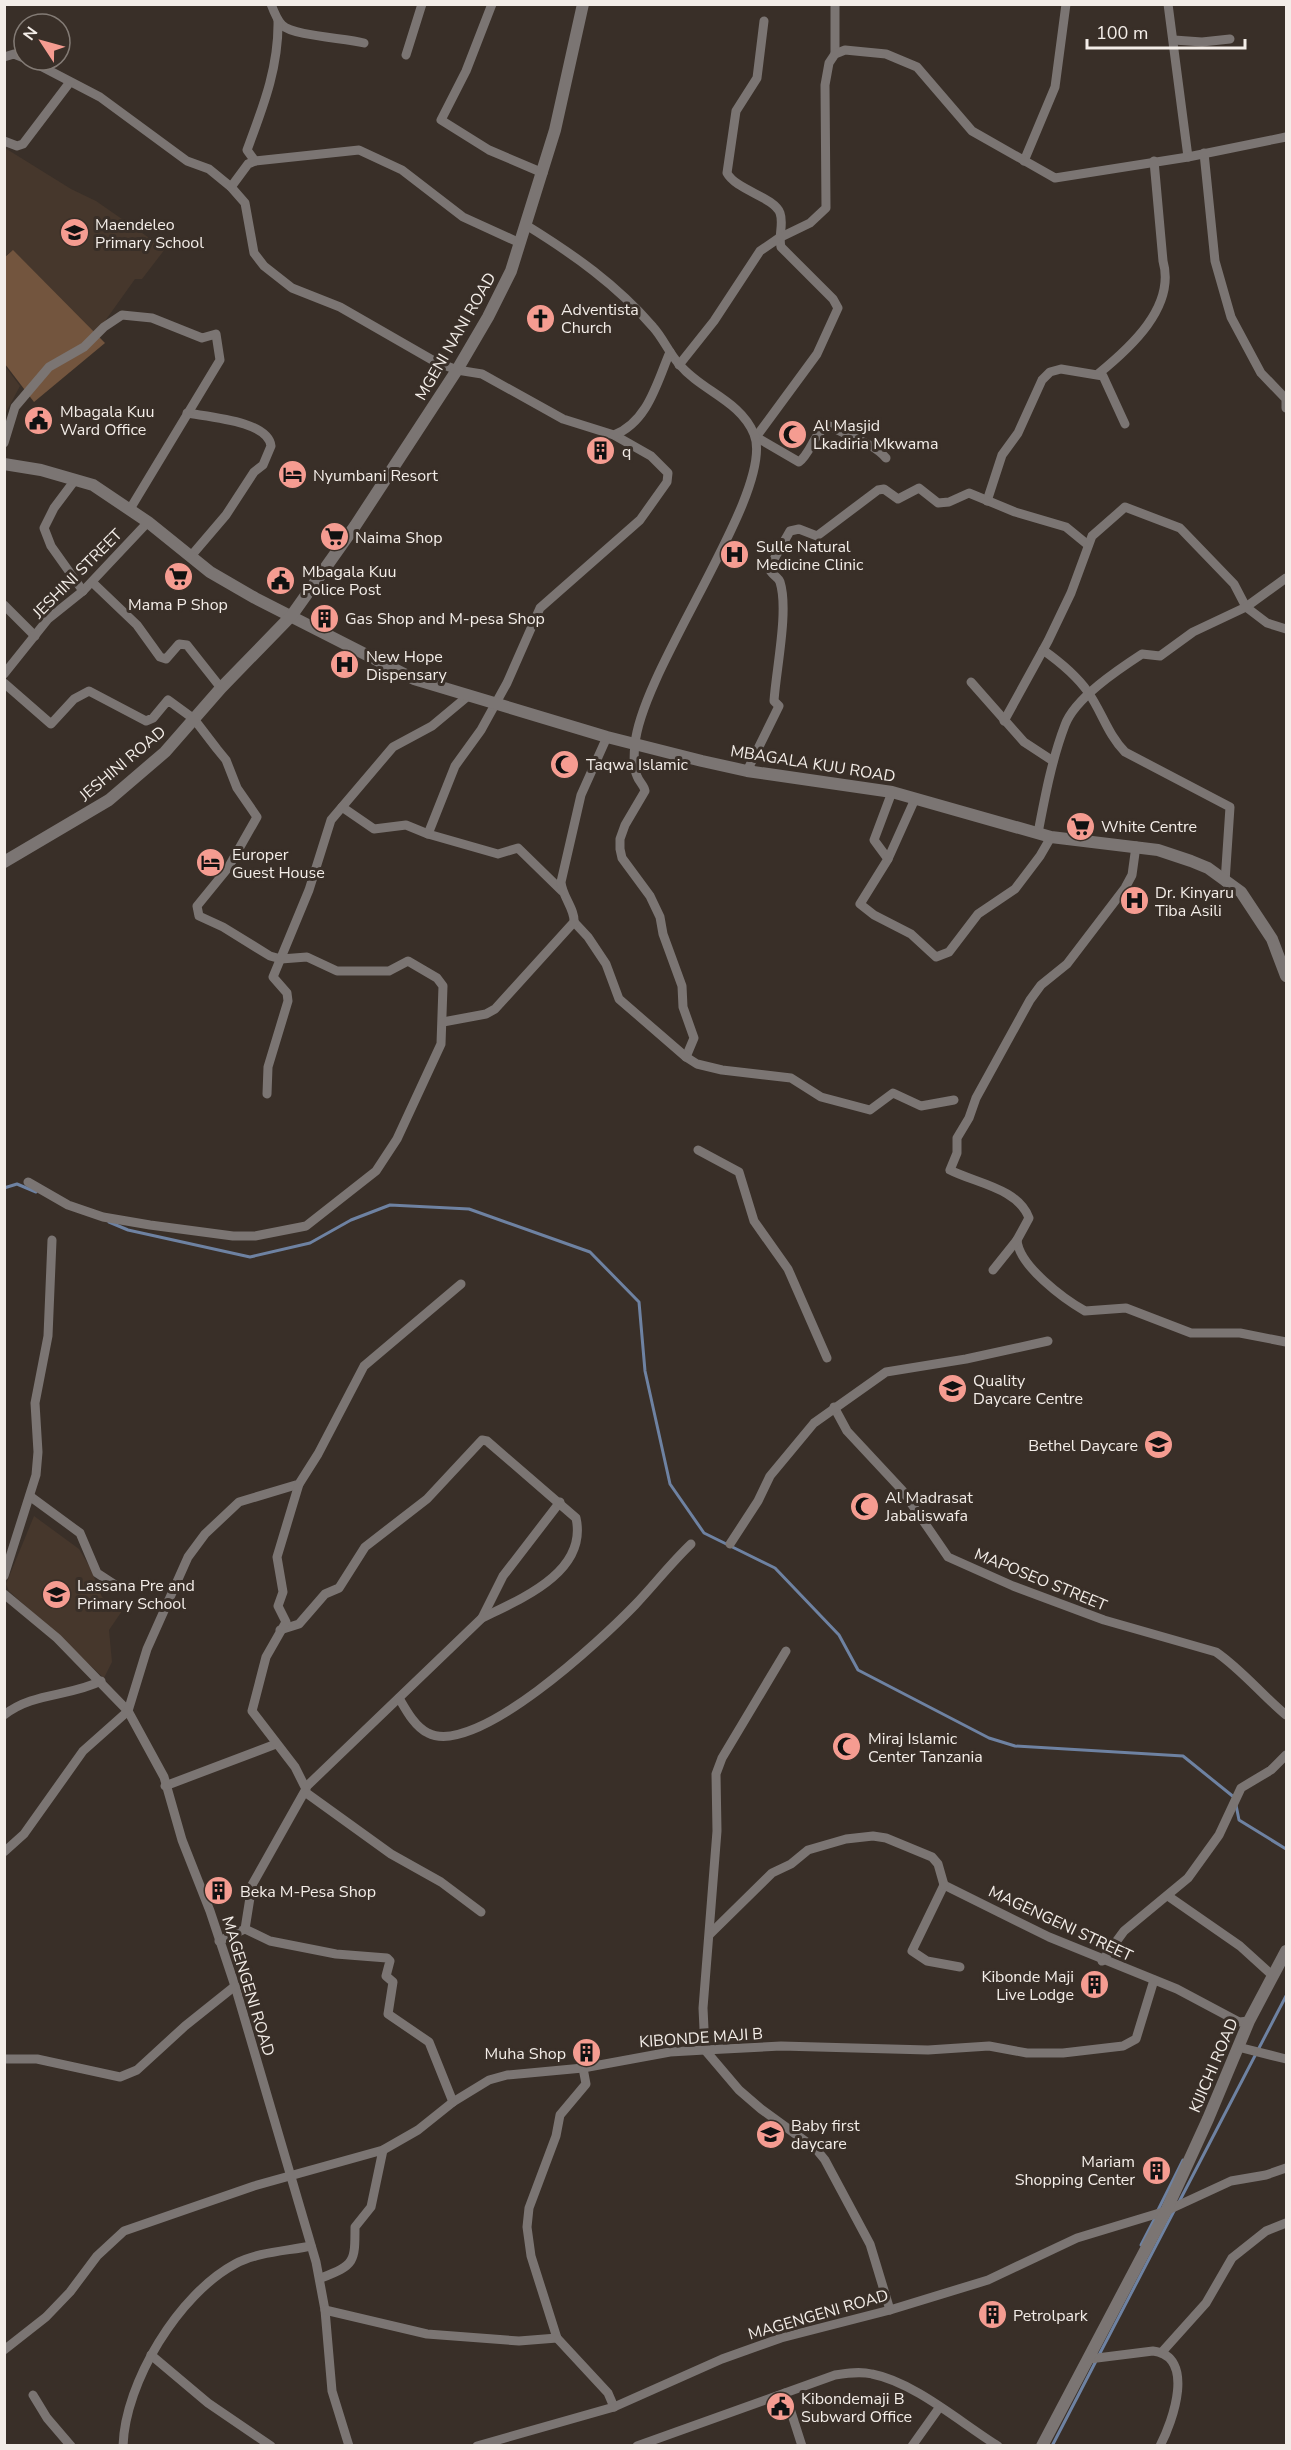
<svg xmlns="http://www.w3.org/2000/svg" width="1291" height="2450" font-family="'Nunito Sans',sans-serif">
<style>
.built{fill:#46372c}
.green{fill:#73553e}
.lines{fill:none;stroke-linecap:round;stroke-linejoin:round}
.stream{stroke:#6e82a2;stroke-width:3}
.minor{stroke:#7b7573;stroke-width:9}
.tertiary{stroke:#7b7573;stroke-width:12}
.labels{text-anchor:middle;stroke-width:6;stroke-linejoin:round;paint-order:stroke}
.poi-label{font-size:16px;fill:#f3ede8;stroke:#392f28;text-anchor:start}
.street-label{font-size:16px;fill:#f3ede8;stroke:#392f28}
</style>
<rect width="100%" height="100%" fill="#392f28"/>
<g class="built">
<polygon points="5,148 71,189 96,201 165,249 142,279 135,279 95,335 12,251 5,256"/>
<polygon points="5,366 20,386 5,414"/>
<polygon points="34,1516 79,1549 91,1569 102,1597 122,1611 109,1630 112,1662 104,1678 9,1591 6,1584"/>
</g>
<polygon class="green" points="13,250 105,343 34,402 5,364 5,257"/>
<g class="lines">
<g class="stream">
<polyline points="4,1188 17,1184 36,1192"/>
<polyline points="109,1222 128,1230 250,1257 310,1243 351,1220 390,1205 469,1209 590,1252 639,1302 645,1371 670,1484 704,1533 775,1568 839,1635 858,1670 989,1738 1015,1746 1183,1756 1235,1798"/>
<polyline points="1236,1805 1239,1820 1286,1849"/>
<polyline points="1179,2202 1286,1996"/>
<polyline points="1158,2210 1183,2160"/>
<polyline points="1141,2245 1156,2216"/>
<polyline points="1099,2355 1174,2211"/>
<polyline points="1052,2446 1096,2361"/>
</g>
<g class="minor">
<path d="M271,4c3,8 6,16 11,21 11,11 63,13 82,18"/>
<polyline points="492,4 466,71 441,120 489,150 543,173"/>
<polyline points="1168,4 1188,157"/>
<path d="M764,21l-7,57 -21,33 -9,62c9,17 47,24 53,40 4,11 -2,22 1,34l52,52 5,9 -21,46 -61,83 43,25c13,-10 15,-32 31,-36 18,11 42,16 56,32"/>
<polyline points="1174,40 1202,42 1230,39"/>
<polyline points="835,54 835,4"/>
<polyline points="406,55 422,4"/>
<polyline points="4,57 14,54 24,58"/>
<polyline points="29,60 100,97 187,161 209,169 231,187 245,203 254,253 264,266 292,288 340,307 434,361 457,370 482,374 563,419 614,435 651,456 668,473 667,482 640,520 540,608 507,683 481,730 455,766 428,834"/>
<polyline points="4,141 17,146 23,144 70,82"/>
<polyline points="1204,153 1215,261 1231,317 1261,373 1286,399 1286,408"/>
<path d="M255,161l-8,-11c16,-43 32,-83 31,-130"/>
<polyline points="1024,161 1055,87 1066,4"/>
<polyline points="231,187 248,164 255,161 359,150 402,170 463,217 520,243"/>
<path d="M526,225c47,29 91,60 127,102 10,11 16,26 26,37 22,27 61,36 75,70 23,55 -112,234 -119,310 -1,9 -2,23 2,32 2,6 7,9 8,15l-20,34 -5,14v10l2,9 28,38 10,21 3,17 19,52 1,21 11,31 -8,19"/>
<polyline points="679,365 714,321 760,251 779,238 810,223 826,208 825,85 829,63 835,54 845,50 886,54 917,67 972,131 1055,178 1188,157 1286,137"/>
<path d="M1098,374c32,-26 78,-67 65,-113l-9,-100"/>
<path d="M187,413c22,4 81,8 84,33l-8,19 -9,7 -28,43 -35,41"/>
<path d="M614,435c34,-13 43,-53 56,-83"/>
<polyline points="4,443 15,407 49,367 84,347 104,327 122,315 152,318 202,338 216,334 220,360 130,509"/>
<polyline points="75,480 54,508 44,528 51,546 83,591"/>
<polyline points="987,501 1002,455 1018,433 1042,380 1050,372 1061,369 1103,376 1125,424"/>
<polyline points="92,582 137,625 160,657 166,659 179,644 187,645 221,688"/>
<polyline points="4,605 35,636"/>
<path d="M1043,650c17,12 33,25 45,42 14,20 20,43 37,60l105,55 -5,75"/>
<polyline points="4,674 48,619 83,591 148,522"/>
<polyline points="971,682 1024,742 1053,761"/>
<polyline points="4,683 51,724 74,699 89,691 146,721 153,718 168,700 194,719 217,749 226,760 237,788 257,817 228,868 197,906 199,916 223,927 270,956 281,959 307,957 337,971 389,971 408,961 437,978 443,986 441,1044 397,1139 376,1171 306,1226 255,1236 233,1236 150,1225 103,1217 68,1205 28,1182"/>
<polyline points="1004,721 1048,641 1071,593 1092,536 1125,507 1180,528 1234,584 1246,607 1267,623 1286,629"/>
<path d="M747,771l32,-65 -5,-5c2,-31 15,-91 6,-119 -2,-6 -9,-7 -11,-14l21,-37 9,-2 18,7 61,-46 6,-1 14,10 21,-11 19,15 11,-1 20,-9 46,19 51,15 22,18"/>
<polyline points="892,792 874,840 888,859 860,904 874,915 911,934 936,957 949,952 978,914 1015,889 1040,856 1051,837"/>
<polyline points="342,807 374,829 406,825 428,834 498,854 518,848 562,891"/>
<path d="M1038,833c7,-37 14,-74 27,-108 10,-27 54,-56 77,-71l18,2 33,-24 53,-25 40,-29"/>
<polyline points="888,859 915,799"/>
<polyline points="574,922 588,937 606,964 619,999 686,1057 697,1064 722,1070 791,1078 821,1097 870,1110 893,1093 921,1106 954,1100"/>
<path d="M443,1022l43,-8 9,-5 79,-87c1,-13 -12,-26 -13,-40l20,-87 26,-58"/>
<polyline points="267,1094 268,1067 288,1001 287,993 273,977 309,890 331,820 393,747 432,726 468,696"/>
<polyline points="698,1150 739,1172 754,1221 788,1269 827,1358"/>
<path d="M1017,1240c2,26 47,59 68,71l41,-3 65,25h49l46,9"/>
<path d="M993,1270l24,-30 12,-22c-11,-30 -54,-35 -79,-48l7,-17v-15l12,-20 7,-20 54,-98 11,-15 26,-21 58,-76 7,-13 4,-29"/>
<path d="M834,1407l13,24 55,59 46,67 65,29 91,34 112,32c26,18 46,43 70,63"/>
<polyline points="31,1497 80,1533 97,1573 120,1588"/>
<polyline points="730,1544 758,1501 770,1476 814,1423 886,1372 966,1359 1048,1341"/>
<polyline points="4,1576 36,1475 38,1452 35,1403 48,1336 52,1240"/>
<polyline points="4,1594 57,1638 128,1711 164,1777 182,1840 210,1911 235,1986 316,2262 325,2310 332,2391 349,2446"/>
<polyline points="482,1618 503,1576 560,1502"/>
<path d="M280,1630l19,-6 26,-30 14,-6 26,-41 62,-48 55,-59 5,1 89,77c12,54 -55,81 -94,100l-175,168"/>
<polyline points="786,1651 722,1758 716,1774 717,1831 703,2008 705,2050 739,2090 761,2109 816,2149 825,2160 870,2244 890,2310"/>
<path d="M399,1698c7,12 16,29 29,35 48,25 175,-95 207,-128 19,-20 36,-42 56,-61"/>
<path d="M4,1715c29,-23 65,-18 97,-34"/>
<polyline points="165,1786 276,1744"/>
<polyline points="305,1792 391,1854 441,1882 481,1912"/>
<polyline points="4,1852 24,1834 83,1751 128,1711 147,1649 188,1557 205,1534 239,1502 299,1484 318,1454 364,1366 461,1284"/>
<polyline points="944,1885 1049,1937 1177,1989 1239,2022 1249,2021"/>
<polyline points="944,1885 912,1951 927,1961 960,1967"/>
<polyline points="1168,1896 1240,1946 1273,1976"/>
<polyline points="245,1929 270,1941 336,1954 387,1958 390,1961 386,1976 393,1982 388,2014 429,2042 453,2102"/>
<polyline points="710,1934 772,1873 791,1864 808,1850 846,1839 873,1836 886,1838 932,1857 938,1864 944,1885"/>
<polyline points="219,1941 245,1929 252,1885 306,1789 295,1767 252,1711 266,1657 286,1622 278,1606 283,1592 277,1557 299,1484"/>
<polyline points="1102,1961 1124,1931 1188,1878 1219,1835 1241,1788 1271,1770 1286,1755"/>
<polyline points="1238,2047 1286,2059"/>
<polyline points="4,2059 37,2059 120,2077 137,2070 185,2026 235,1986"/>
<polyline points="583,2068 586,2084 560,2115 556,2136 529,2208 527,2227 531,2256 557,2338 608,2393 614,2407"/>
<path d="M321,2278c34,-13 34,-16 34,-51l16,-20 12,-57"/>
<polyline points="325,2310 427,2334 519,2341 557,2338"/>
<polyline points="4,2350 46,2317 70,2292 97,2256 124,2231 254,2186 383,2150 418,2130 453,2102 489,2080 507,2075 583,2068 670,2052 705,2050 781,2046 928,2050 989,2046 1027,2053 1063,2053 1123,2046 1136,2039 1154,1980"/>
<polyline points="1162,2352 1206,2303 1232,2258 1266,2231 1286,2223"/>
<polyline points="151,2355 208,2403 271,2446"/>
<path d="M1089,2359l64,-8c43,5 20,70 7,95"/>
<polyline points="785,2393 802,2446"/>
<polyline points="33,2395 47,2418 71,2446"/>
<path d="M123,2446c2,-64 56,-152 112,-182 22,-12 52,-13 76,-18"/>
<polyline points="477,2446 614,2407 722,2359 781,2338 890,2310 988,2280 1077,2238 1166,2211 1231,2181 1266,2175 1286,2168"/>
<path d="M637,2446l198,-71c12,-2 25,-4 37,-1 42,8 89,49 126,72"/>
<polyline points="912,2446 939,2408"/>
</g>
<g class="tertiary">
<polyline points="4,464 41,470 93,485 148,522 210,572 255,598 414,679 607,737 702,761 747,771 892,792 1051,837 1158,850 1191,861 1208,868 1241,892 1272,939 1286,976"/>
<polyline points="4,862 109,800 165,752 221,688 292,615 355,526 457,370 488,317 511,271 555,130 583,4"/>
<polyline points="1042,2446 1166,2211 1208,2119 1249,2021 1286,1951"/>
</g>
</g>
<defs>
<symbol id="school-disc" viewBox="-11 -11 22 22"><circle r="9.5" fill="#f59c91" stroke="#392f28"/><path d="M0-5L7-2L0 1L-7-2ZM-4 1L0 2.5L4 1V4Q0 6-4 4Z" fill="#111"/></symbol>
<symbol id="church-disc" viewBox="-11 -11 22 22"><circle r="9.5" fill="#f59c91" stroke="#392f28"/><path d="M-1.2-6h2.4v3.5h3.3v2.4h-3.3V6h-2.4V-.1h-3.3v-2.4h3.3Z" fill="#111"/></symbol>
<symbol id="civic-disc" viewBox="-11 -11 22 22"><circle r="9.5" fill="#f59c91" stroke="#392f28"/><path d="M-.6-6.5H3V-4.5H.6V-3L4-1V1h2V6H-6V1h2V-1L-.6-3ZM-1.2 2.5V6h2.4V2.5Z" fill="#111"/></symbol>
<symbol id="mosque-disc" viewBox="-11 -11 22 22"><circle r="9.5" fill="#f59c91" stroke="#392f28"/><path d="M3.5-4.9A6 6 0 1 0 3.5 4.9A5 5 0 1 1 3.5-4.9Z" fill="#111"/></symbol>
<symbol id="building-disc" viewBox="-11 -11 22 22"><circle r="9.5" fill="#f59c91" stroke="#392f28"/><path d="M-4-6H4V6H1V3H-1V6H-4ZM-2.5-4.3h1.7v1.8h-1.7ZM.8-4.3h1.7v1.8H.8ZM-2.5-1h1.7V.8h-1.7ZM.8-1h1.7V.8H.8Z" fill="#111"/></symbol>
<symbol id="hotel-disc" viewBox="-11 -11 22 22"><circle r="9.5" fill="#f59c91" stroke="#392f28"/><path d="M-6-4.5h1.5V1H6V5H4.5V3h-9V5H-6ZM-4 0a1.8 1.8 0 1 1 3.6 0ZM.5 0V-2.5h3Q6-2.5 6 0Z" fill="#111"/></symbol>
<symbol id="supermarket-disc" viewBox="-11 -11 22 22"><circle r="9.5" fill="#f59c91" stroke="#392f28"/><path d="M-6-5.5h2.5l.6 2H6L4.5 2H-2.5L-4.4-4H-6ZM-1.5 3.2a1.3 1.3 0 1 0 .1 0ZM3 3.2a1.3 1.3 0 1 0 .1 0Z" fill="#111"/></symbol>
<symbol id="hospital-disc" viewBox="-11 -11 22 22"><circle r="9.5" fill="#f59c91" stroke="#392f28"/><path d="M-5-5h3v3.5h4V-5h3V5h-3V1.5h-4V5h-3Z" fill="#111"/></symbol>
</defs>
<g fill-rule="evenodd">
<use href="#school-disc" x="58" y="216" width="33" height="33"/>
<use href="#church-disc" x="524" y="302" width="33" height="33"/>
<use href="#civic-disc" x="22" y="404" width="33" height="33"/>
<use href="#mosque-disc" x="776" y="418" width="33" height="33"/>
<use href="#building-disc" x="584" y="434" width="33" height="33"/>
<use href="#hotel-disc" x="276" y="458" width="33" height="33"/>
<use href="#supermarket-disc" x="318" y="520" width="33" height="33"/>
<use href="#hospital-disc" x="718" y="538" width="33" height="33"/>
<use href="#supermarket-disc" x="162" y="560" width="33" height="33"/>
<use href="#civic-disc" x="264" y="564" width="33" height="33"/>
<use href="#building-disc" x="308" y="602" width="33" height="33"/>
<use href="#hospital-disc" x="328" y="648" width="33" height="33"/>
<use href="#mosque-disc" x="548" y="748" width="33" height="33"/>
<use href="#supermarket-disc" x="1064" y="810" width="33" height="33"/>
<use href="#hotel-disc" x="194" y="846" width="33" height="33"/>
<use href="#hospital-disc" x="1118" y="884" width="33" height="33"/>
<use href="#school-disc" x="936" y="1372" width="33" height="33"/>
<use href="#school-disc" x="1142" y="1428" width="33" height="33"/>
<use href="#mosque-disc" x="848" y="1490" width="33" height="33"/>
<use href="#school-disc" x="40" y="1578" width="33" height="33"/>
<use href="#mosque-disc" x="830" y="1730" width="33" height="33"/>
<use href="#building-disc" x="202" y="1874" width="33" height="33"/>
<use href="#building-disc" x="1078" y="1968" width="33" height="33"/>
<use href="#building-disc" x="570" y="2036" width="33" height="33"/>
<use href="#school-disc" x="754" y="2118" width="33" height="33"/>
<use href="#building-disc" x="1140" y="2154" width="33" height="33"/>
<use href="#building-disc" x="976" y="2298" width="33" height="33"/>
<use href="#civic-disc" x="764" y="2390" width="33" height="33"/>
</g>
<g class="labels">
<g class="poi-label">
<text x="95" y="230">Maendeleo<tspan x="95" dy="18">Primary School</tspan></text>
<text x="561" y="315">Adventista<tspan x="561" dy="18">Church</tspan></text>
<text x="60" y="417">Mbagala Kuu<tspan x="60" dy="18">Ward Office</tspan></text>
<text x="813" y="431">Al Masjid<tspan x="813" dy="18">Lkadiria Mkwama</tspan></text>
<text x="622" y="457">q</text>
<text x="313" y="481">Nyumbani Resort</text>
<text x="355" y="543">Naima Shop</text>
<text x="756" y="552">Sulle Natural<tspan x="756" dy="18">Medicine Clinic</tspan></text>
<text x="302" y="577">Mbagala Kuu<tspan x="302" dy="18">Police Post</tspan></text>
<text x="178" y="610" text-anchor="middle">Mama P Shop</text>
<text x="345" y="624">Gas Shop and M-pesa Shop</text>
<text x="366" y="662">New Hope<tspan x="366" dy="18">Dispensary</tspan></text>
<text x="586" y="770">Taqwa Islamic</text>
<text x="1101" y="832">White Centre</text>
<text x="232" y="860">Europer<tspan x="232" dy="18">Guest House</tspan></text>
<text x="1155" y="898">Dr. Kinyaru<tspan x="1155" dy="18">Tiba Asili</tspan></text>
<text x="973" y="1386">Quality<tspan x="973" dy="18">Daycare Centre</tspan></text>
<text x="1138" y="1451" text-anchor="end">Bethel Daycare</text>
<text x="885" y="1503">Al Madrasat<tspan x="885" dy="18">Jabaliswafa</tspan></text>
<text x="77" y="1591">Lassana Pre and<tspan x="77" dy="18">Primary School</tspan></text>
<text x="868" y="1744">Miraj Islamic<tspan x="868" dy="18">Center Tanzania</tspan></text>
<text x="240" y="1897">Beka M-Pesa Shop</text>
<text x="1074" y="1982" text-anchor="end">Kibonde Maji<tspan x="1074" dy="18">Live Lodge</tspan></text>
<text x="566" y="2059" text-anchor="end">Muha Shop</text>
<text x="791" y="2131">Baby first<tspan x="791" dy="18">daycare</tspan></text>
<text x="1135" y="2167" text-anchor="end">Mariam<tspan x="1135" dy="18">Shopping Center</tspan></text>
<text x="1013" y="2321">Petrolpark</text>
<text x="801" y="2404">Kibondemaji B<tspan x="801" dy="18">Subward Office</tspan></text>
</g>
<g class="street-label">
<text transform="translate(455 336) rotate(-60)" y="6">MGENI NANI ROAD</text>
<text transform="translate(77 573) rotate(-45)" y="6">JESHINI STREET</text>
<text transform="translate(122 763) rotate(-40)" y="6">JESHINI ROAD</text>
<text transform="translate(813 763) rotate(9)" y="6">MBAGALA KUU ROAD</text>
<text transform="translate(1041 1579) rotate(22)" y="6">MAPOSEO STREET</text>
<text transform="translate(1061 1923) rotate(25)" y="6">MAGENGENI STREET</text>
<text transform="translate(249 1986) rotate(73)" y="6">MAGENGENI ROAD</text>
<text transform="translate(701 2037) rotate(-4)" y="6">KIBONDE MAJI B</text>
<text transform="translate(1213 2065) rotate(-67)" y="6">KIJICHI ROAD</text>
<text transform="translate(818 2314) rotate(-16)" y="6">MAGENGENI ROAD</text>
</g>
</g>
<rect width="1291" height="2450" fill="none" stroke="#f3ede8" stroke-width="12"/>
<g transform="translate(42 42) rotate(306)"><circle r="28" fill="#392f28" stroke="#837b75" stroke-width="1.5"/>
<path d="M0-4.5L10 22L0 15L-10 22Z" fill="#f59c91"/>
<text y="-9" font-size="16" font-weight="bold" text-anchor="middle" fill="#f3ede8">N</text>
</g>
<path d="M1087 39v9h158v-9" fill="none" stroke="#f3ede8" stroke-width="3"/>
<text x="1096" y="39" font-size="18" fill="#f3ede8" stroke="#392f28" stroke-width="4.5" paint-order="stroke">100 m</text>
</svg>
